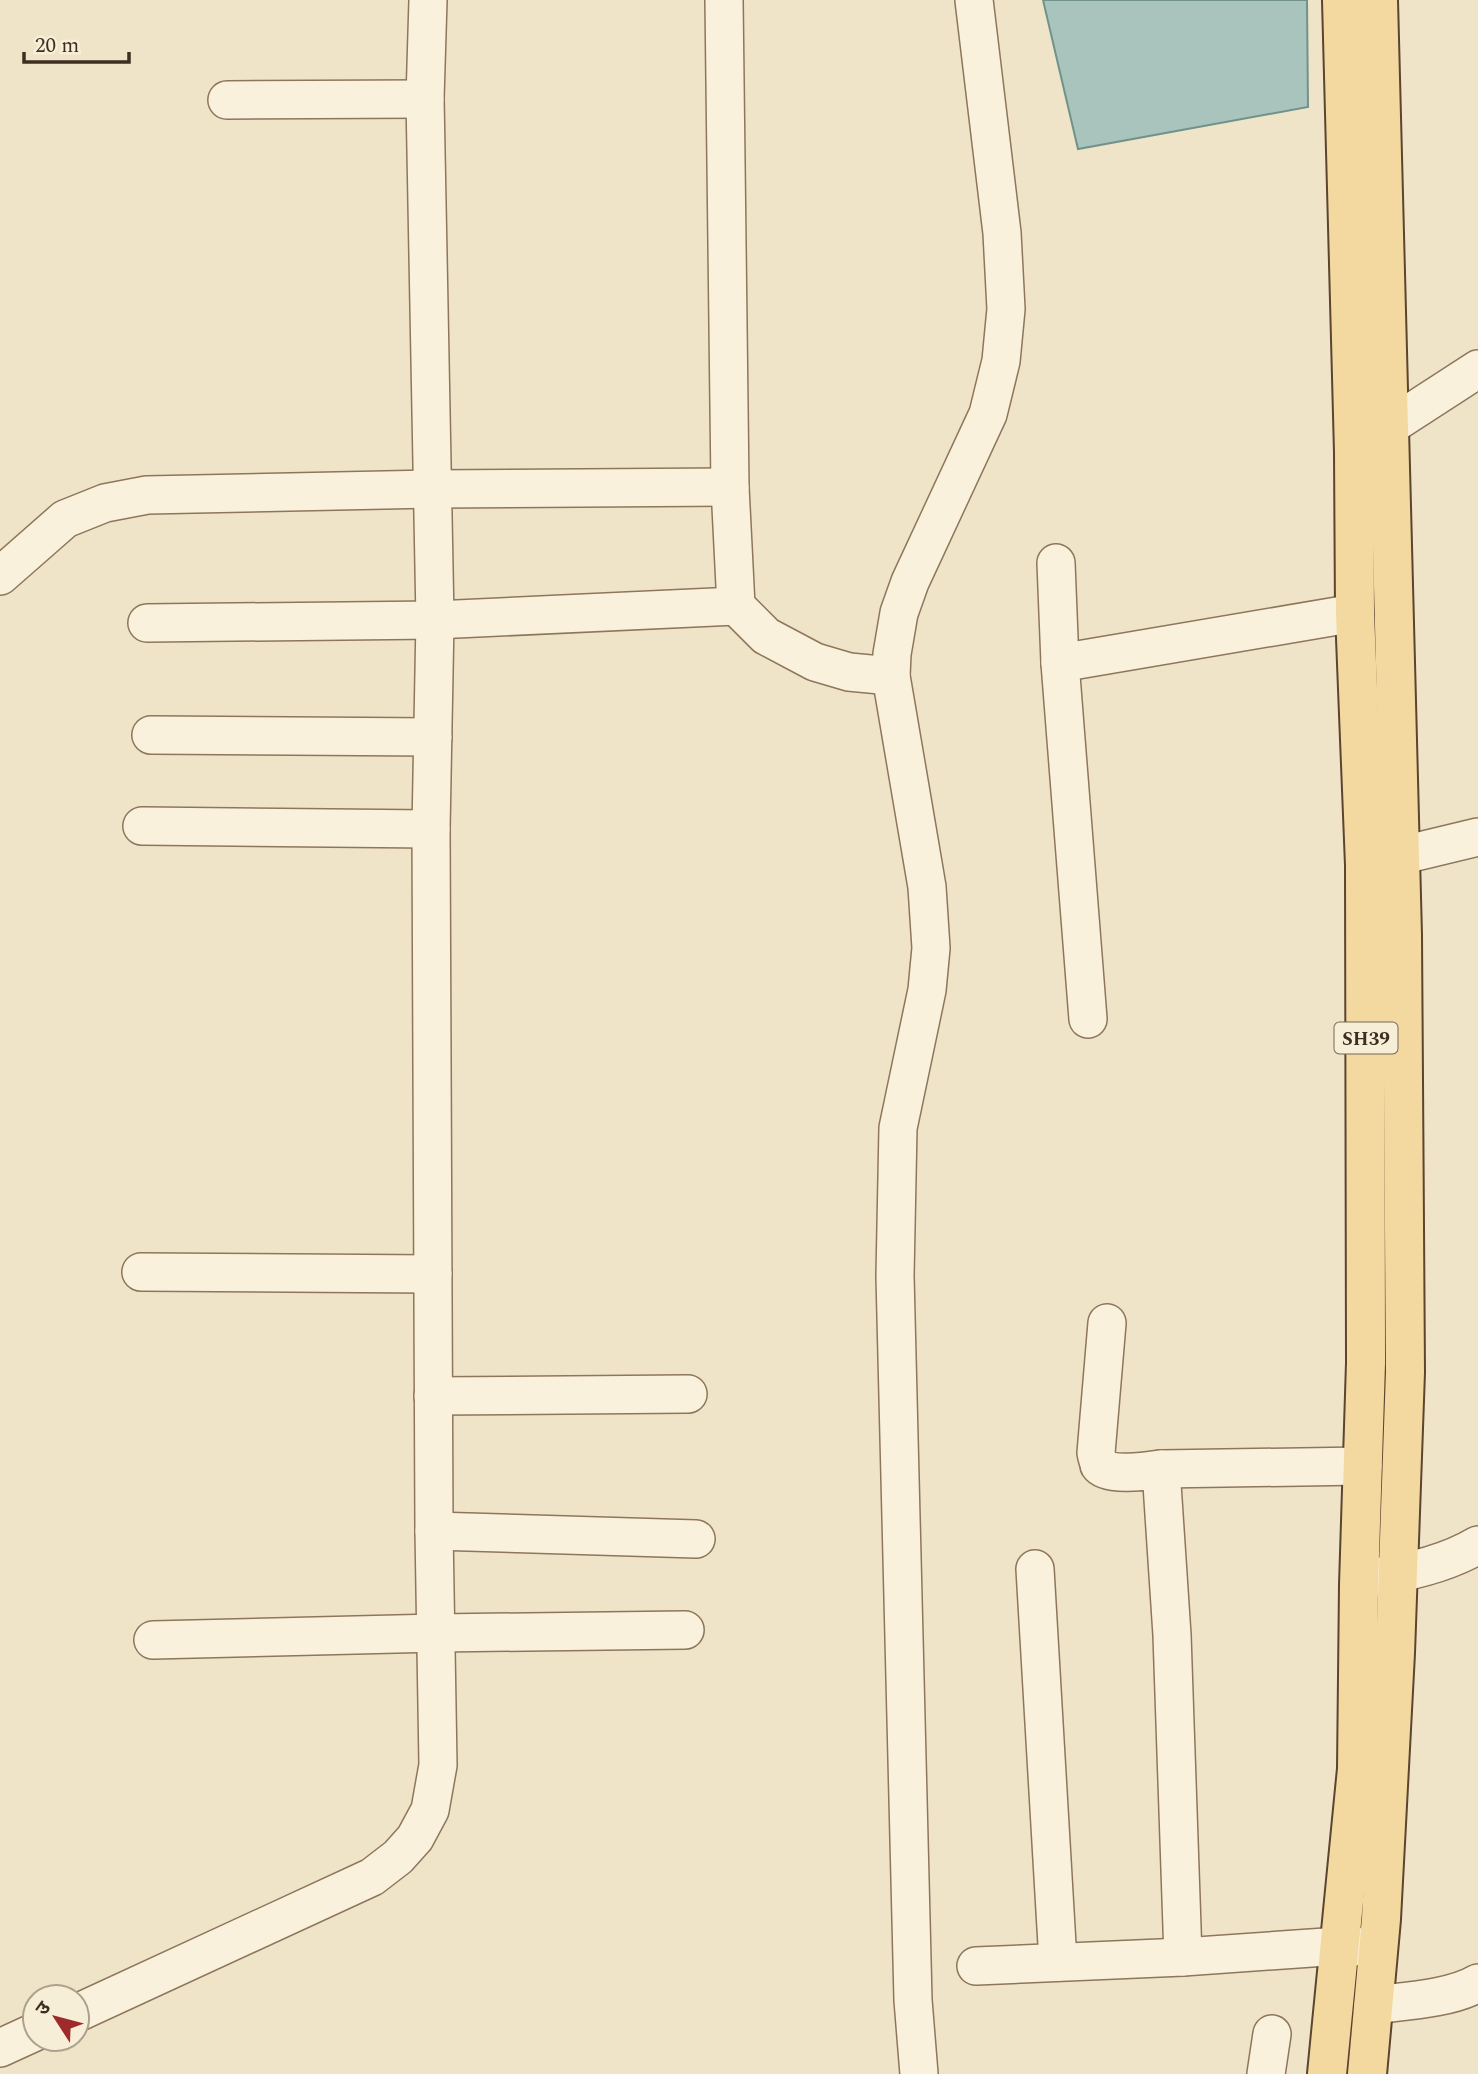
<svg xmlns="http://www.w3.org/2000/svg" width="1478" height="2074" font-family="Spectral,'Noto Sans Devanagari',serif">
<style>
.water{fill:#a9c4bc;stroke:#6f938a;stroke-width:2}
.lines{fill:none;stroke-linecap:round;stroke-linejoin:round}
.street-casing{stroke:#8d765c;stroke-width:40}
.primary-casing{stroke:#5b4430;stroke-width:42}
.street{stroke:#faf1dc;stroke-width:37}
.primary{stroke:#f3d9a0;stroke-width:38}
.labels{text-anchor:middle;stroke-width:5;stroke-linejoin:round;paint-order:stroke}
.shield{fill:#f7eed8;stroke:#756857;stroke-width:2}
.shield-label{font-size:19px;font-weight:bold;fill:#3d2e20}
</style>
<rect width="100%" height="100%" fill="#f0e4c8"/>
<polygon class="water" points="1043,0 1307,0 1308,107 1078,149"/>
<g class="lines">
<defs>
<g id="street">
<polyline points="724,0 730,487 736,606 766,636 815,662 849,672 891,676"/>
<polyline points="227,100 425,99"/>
<polyline points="1390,426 1478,369"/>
<polyline points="1056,563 1060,663 1088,1019"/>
<polyline points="0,576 65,519 105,503 147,495 432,489 730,487"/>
<polyline points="147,623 435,620 736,606"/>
<polyline points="1060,663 1355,613"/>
<polyline points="151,735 433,737"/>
<polyline points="142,826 431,829"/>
<polyline points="1370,863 1478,837"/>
<polyline points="141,1272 433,1274"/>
<path d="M1107,1323l-11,130c0,1 3,11 3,12 8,12 48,6 62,4l11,166 11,322"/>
<polyline points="433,1396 688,1394"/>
<polyline points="1161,1469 1363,1466"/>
<polyline points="434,1531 696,1539"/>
<polyline points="1035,1569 1058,1962"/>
<path d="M1369,1578c37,-5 77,-14 109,-33"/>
<polyline points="153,1640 437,1633 685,1630"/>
<polyline points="976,1966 1183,1957 1340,1946 1370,1947"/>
<path d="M1373,2005c31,-4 78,-6 105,-22"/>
<polyline points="77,2013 372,1877 398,1857 415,1838 430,1810 438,1765 434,1531 431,829 435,620 425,99 428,0"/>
<polyline points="0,2048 35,2032"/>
<polyline points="919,2074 913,2000 895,1276 898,1128 927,990 931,948 927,887 891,676 892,654 899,613 910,582 988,414 1001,361 1006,309 1002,233 974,0"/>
<polyline points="1266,2074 1272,2034"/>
</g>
<g id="primary">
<polyline points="1327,2074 1357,1769 1359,1585 1366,1363 1365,865 1355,613 1354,452 1342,0"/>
<polyline points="1367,2074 1381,1919 1395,1653 1405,1372 1402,935 1378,0"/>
</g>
</defs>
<use href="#street" class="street-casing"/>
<use href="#primary" class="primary-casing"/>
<use href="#street" class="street"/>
<use href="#primary" class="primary"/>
</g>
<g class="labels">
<rect class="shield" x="1334.5" y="1022.5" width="63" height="31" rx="5"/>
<g class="shield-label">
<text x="1366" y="1045">SH39</text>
</g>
</g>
<g transform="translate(56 2018) rotate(306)"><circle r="33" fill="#f7eed8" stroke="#ada18e" stroke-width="2"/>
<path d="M0-5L12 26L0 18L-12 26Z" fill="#9e2a2b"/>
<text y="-10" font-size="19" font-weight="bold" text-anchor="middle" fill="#3d2e20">उ</text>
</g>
<path d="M24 52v10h105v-10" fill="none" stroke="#3d2e20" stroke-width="3.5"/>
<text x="35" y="52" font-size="21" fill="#3d2e20" stroke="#f7eed8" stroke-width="5" paint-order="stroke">20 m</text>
</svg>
